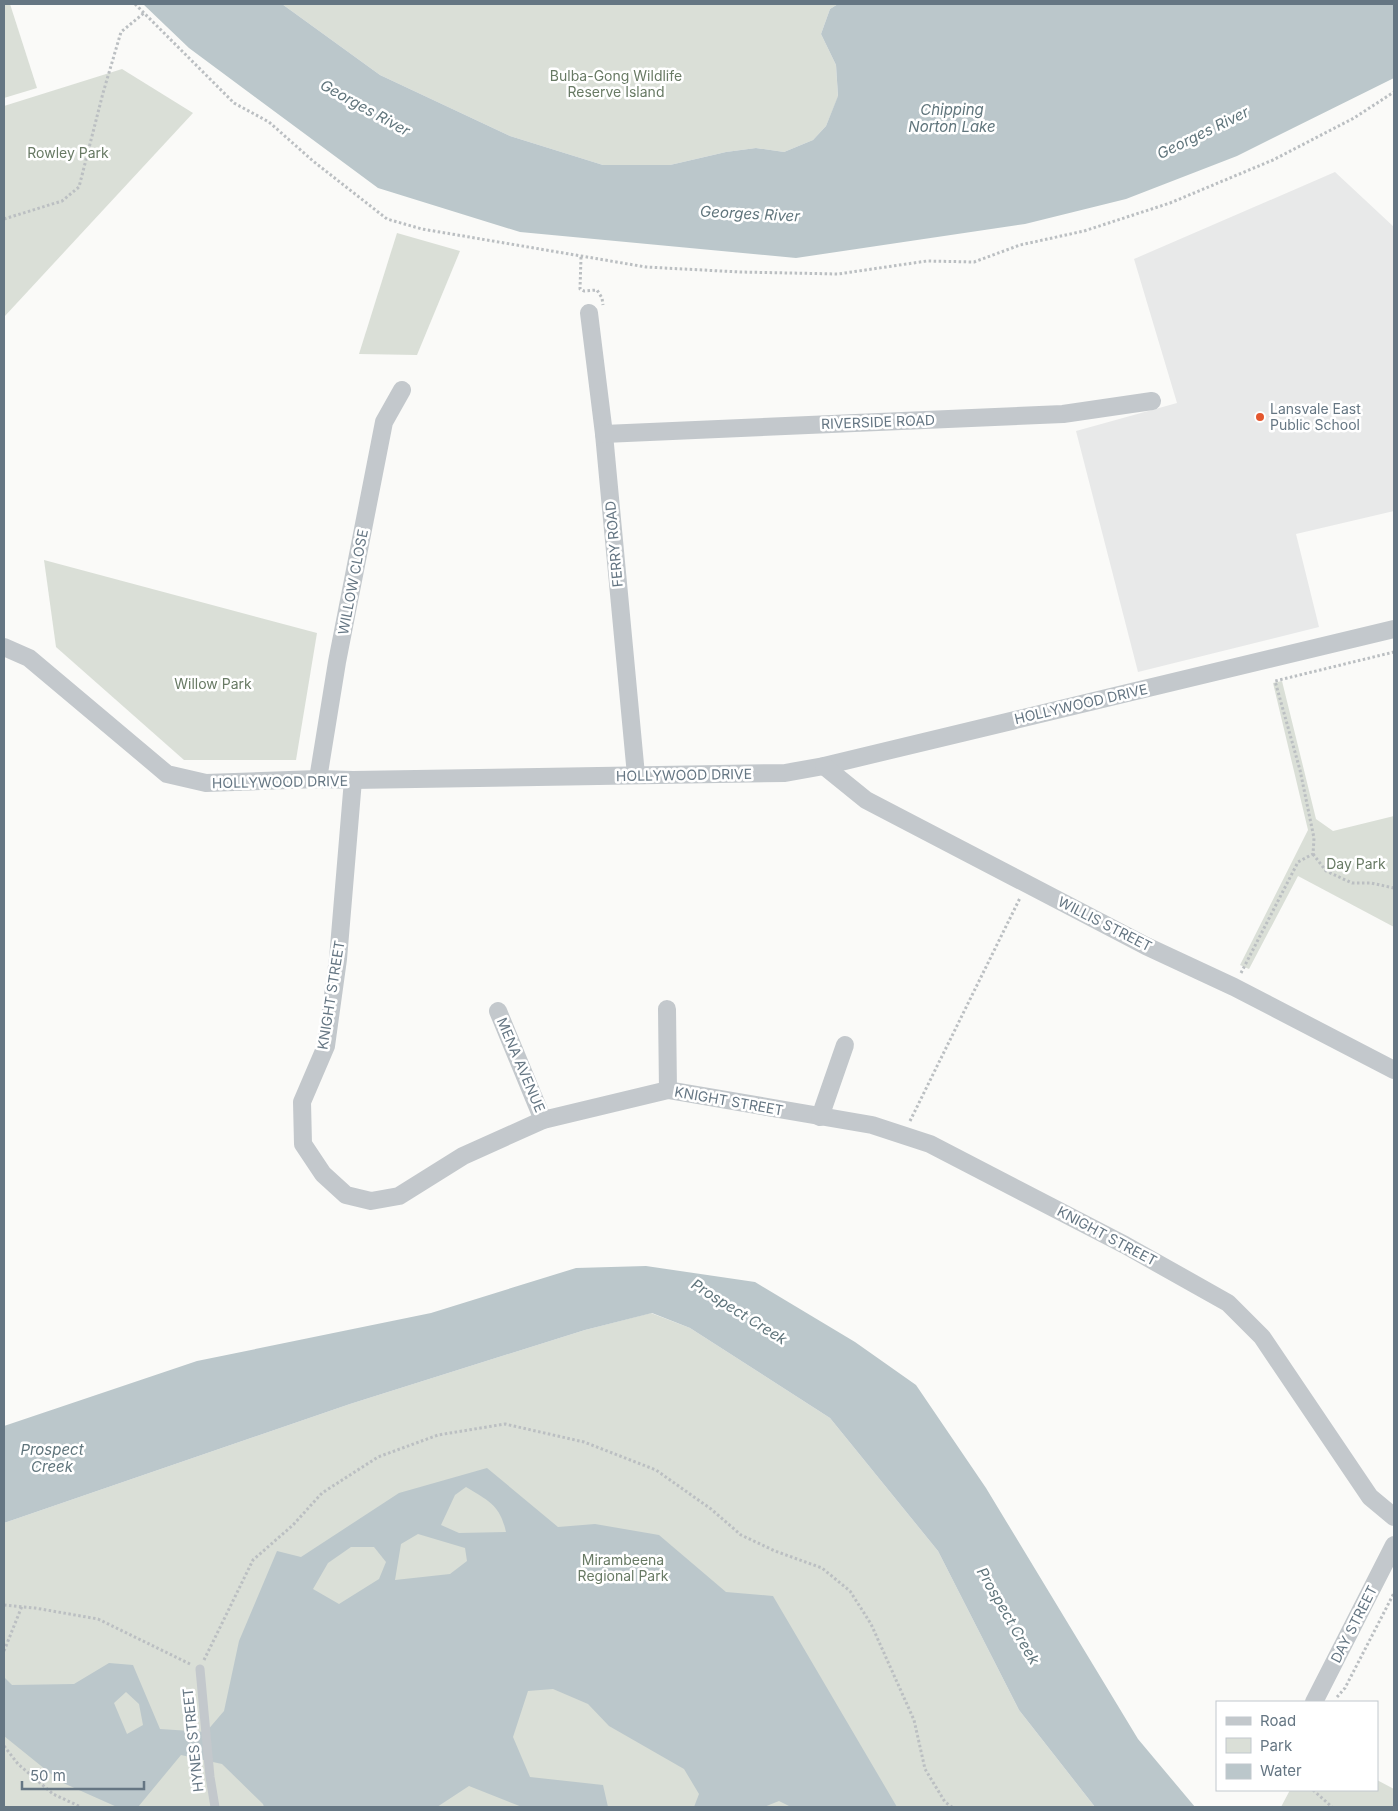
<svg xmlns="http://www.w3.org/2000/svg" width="1398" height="1811" font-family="Inter,sans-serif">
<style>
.built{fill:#e8e9e9}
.green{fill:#dadfd7}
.water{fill:#bbc7cb;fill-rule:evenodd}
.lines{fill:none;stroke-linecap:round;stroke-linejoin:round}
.path{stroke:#bbbfc2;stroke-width:3;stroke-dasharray:2.5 2.5;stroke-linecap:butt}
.lane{stroke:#c3c8cc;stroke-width:9}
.street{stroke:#c3c8cc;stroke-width:18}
.poi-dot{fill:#e4572e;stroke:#fff;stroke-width:2}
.labels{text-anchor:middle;stroke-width:5;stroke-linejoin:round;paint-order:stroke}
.park-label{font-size:14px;fill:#687a64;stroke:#fff}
.poi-label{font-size:14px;fill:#657683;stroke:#fff;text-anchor:start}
.street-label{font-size:14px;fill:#657683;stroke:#fff}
.water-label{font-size:15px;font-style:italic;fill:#60757c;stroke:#fff}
</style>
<rect width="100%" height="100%" fill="#fafaf8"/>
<polygon class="built" points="1335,172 1394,227 1394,511 1296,534 1319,627 1138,672 1076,431 1177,403 1134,259"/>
<g class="green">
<polygon points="4,4 10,4 37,88 4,98"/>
<polygon points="282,4 838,4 830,9 821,34 836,65 838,97 826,126 813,140 784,152 756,148 726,152 670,165 603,165 510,136 380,75"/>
<polygon points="122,69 193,113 4,317 4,106"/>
<polygon points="397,233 460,251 417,355 359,354"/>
<polygon points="44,560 317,633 296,760 184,760 56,647"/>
<polygon points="1282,681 1316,819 1333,831 1394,816 1394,927 1298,876 1249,969 1240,965 1308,830 1273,683"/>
<polygon points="651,1313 690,1328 830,1418 938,1551 1019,1710 1095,1807 4,1807 4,1523 350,1404 585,1330"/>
<polygon points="1377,1780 1394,1789 1394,1807 1281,1807 1290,1790 1377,1790"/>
</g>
<g class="water">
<polygon points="143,4 282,4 380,75 510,136 603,165 670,165 726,152 756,148 784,152 813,140 826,126 838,96 836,65 821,34 830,9 838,4 1394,4 1394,78 1237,156 1126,199 1025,224 796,258 520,232 378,188 189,48"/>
<polygon points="646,1266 755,1282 855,1342 916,1385 986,1488 1138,1739 1195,1807 1095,1807 1019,1710 938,1551 830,1418 690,1328 652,1313 585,1330 350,1404 4,1523 4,1426 197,1361 431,1313 576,1268"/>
<path d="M487,1468l71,59 37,-3 64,11 67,57 47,4 124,211h-106l-12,-6 -15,6h-70l5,-13 -15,-25 -75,-43 -21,-22 -35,-15 -25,2 -15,46 17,40 73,8 5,22h-86l-53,-21 -32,21h-173l-1,-3 -41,-40 -41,-9 -43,52h-21l-56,-25 -57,-46v-59l8,8 62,-1 35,-21 24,2 27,64 46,3 18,-21 15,-70 38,-90 24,6 98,-64zM466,1487c23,14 34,18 40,45l-47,1 -18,-8 14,-30zM418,1534l47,14 2,13 -17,13 -55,6 6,-36zM351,1547h23l12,15 -7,17 -40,25 -26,-15 15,-26zM126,1692l13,12 4,21 -16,9 -13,-31z"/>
</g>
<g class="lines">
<g class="path">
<polyline points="135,4 234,103 269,122 313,161 387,219 422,229 646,267 740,272 838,274 927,261 974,262 1020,245 1084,231 1170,203 1273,160 1354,118 1394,92"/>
<polyline points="4,219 62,201 79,187 103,93 121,32 144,13"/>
<polyline points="581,257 580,289 584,291 597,290 602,298 603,305"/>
<polyline points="1313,854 1326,871 1352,883 1371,883 1394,888"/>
<polyline points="1241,973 1298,862 1313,854 1314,838 1300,770 1275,681 1394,652"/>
<polyline points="910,1121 1020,898"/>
<polyline points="4,1605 35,1608 98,1619 190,1664"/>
<polyline points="4,1651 22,1606"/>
<polyline points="204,1660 253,1560 293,1525 322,1493 378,1457 438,1435 505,1424 584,1442 656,1470 711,1509 741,1535 775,1551 822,1568 850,1591 871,1624 914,1720 925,1769 945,1802 952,1807"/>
<polyline points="1337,1697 1345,1688 1394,1593"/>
<polyline points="4,1746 18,1764 53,1794 81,1807"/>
<polyline points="1313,1790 1332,1807"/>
</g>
<polyline class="lane" points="200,1669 210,1777 215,1807"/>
<g class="street">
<polyline points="589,313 604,434 636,775"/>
<polyline points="604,434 1063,414 1152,401"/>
<polyline points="4,647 29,658 167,774 206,783 318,779 353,780 785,773 824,766 1394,629"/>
<polyline points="824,766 866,800 1146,946 1234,987 1394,1070"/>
<polyline points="318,779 337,662 384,422 402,390"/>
<polyline points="353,780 338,959 326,1046 302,1102 303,1144 323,1174 346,1195 371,1201 399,1196 463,1156 543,1120 668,1090 872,1125 930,1144 1125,1245 1228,1303 1262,1337 1370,1497 1394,1517"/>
<polyline points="667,1009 668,1090"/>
<polyline points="498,1011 543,1120"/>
<polyline points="820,1117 845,1045"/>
<polyline points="1314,1702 1394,1545"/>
</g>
</g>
<circle class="poi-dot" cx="1260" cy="417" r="5"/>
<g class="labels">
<g class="park-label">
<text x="616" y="81">Bulba-Gong Wildlife<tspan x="616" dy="16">Reserve Island</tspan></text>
<text x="68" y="158">Rowley Park</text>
<text x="213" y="689">Willow Park</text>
<text x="1356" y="869">Day Park</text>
<text x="623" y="1565">Mirambeena<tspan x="623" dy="16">Regional Park</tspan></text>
</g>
<g class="poi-label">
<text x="1270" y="414">Lansvale East<tspan x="1270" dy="16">Public School</tspan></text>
</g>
<g class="street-label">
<text transform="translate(878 422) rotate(-2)" y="5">RIVERSIDE ROAD</text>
<text transform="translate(614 544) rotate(-95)" y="5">FERRY ROAD</text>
<text transform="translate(353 582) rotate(-79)" y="5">WILLOW CLOSE</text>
<text transform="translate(1081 704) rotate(-13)" y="5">HOLLYWOOD DRIVE</text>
<text transform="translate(684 775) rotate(-1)" y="5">HOLLYWOOD DRIVE</text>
<text transform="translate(280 782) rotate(-1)" y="5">HOLLYWOOD DRIVE</text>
<text transform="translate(1105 924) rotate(27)" y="5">WILLIS STREET</text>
<text transform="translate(331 995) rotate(-81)" y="5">KNIGHT STREET</text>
<text transform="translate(521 1065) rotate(67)" y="5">MENA AVENUE</text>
<text transform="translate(729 1101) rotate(10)" y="5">KNIGHT STREET</text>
<text transform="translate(1107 1236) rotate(28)" y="5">KNIGHT STREET</text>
<text transform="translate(1354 1624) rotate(-63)" y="5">DAY STREET</text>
<text transform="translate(193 1740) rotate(-96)" y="5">HYNES STREET</text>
</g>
<g class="water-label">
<text transform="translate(365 108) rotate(29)" y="5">Georges River</text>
<text x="952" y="115">Chipping<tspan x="952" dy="17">Norton Lake</tspan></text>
<text transform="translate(1203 133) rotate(-26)" y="5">Georges River</text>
<text transform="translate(750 214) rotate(3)" y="5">Georges River</text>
<text transform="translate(739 1312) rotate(32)" y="5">Prospect Creek</text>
<text x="52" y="1455">Prospect<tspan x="52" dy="17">Creek</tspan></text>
<text transform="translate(1008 1616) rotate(60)" y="5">Prospect Creek</text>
</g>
</g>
<rect width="1398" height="1811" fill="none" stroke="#657683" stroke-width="10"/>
<rect x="1216" y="1701" width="162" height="90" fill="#ffffff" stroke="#c1c8cd"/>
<rect x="1226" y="1717" width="25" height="8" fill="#c3c8cc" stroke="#c1c8cd"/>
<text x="1260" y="1726" font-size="15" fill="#657683">Road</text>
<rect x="1226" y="1738" width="25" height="15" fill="#dadfd7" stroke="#c1c8cd"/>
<text x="1260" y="1751" font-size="15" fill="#657683">Park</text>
<rect x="1226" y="1764" width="25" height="15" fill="#bbc7cb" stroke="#c1c8cd"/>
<text x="1260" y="1776" font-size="15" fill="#657683">Water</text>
<path d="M22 1781v8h122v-8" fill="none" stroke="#657683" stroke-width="2.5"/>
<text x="30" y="1781" font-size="15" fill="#657683" stroke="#ffffff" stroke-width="4" paint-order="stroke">50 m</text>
</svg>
